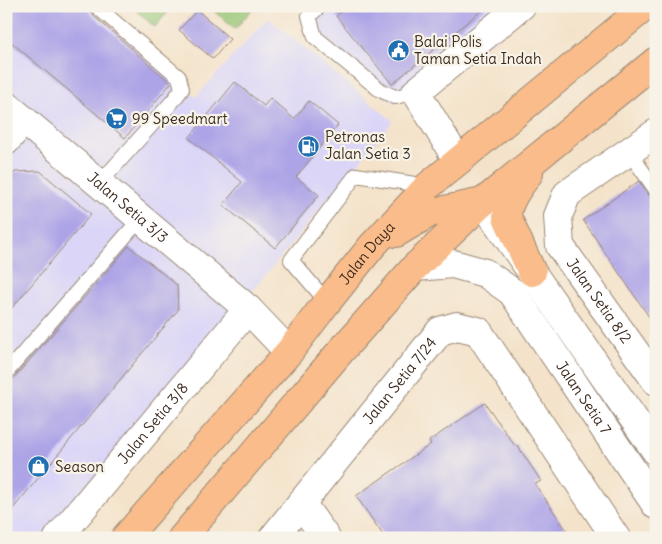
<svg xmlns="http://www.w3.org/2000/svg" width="662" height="544" font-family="Delius,sans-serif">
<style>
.built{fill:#dbd6f7}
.green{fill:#96c473;stroke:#687748}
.building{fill:#ada4e7}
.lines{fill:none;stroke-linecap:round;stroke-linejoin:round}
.service-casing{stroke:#988674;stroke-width:16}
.minor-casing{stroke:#988674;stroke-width:30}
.tertiary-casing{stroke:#988674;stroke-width:30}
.primary-casing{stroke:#988674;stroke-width:30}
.service{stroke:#fff;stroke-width:14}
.minor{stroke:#fff;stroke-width:28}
.tertiary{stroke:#fff;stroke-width:28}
.primary{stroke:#f9bc8a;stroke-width:28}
.labels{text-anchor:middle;stroke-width:4.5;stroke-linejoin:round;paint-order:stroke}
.poi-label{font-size:15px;fill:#3b2a1e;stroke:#f7f3e8;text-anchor:start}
.street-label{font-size:15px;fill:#3b2a1e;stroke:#f7f3e8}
</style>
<rect width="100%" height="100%" fill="#f7f3e8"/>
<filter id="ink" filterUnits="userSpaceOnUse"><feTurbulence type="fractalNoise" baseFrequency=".02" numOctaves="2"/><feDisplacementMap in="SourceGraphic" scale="10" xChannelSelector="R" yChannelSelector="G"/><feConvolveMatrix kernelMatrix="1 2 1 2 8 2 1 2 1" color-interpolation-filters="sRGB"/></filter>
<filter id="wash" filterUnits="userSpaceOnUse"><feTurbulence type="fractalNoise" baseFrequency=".0096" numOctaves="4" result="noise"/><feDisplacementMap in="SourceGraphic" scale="20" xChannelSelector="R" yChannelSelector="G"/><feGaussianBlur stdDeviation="1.12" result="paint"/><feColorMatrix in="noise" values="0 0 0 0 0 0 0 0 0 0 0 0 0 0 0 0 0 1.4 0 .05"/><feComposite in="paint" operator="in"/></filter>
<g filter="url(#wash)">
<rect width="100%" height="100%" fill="#f4e3ca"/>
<g class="built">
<polygon points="6,6 86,6 196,97 268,18 393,121 229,320 46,538 6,538"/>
<polygon points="310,6 535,6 426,94 394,103 311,40 302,12"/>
</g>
<g class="green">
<polygon points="131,6 173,6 155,27"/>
<polygon points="208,6 255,6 235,29"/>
</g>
<g id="blocks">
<g class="building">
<polygon points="6,6 87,6 90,13 171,83 125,138 6,38"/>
<polygon points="348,6 487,6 392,84 336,16"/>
<polygon points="197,10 230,39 213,59 179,30"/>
<polygon points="235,82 264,106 270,98 294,119 309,101 338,125 296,177 319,195 275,248 223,205 242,182 189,138"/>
<polygon points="40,171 91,214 6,315 6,182 15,172"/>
<polygon points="639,181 649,195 656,199 656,327 583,220"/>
<polygon points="129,246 177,285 178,310 6,517 6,384 13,379"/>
<polygon points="485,403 515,446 517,445 541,481 535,484 567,531 557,538 385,538 356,496 431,444 429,441"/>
</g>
</g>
</g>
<g filter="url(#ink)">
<use href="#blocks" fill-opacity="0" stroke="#988674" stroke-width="1"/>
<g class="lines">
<defs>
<g id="service">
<polyline points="96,6 179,77 182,89 172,102 99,184"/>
<polyline points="320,6 309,16 315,37 380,90 395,97 416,92"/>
<polyline points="629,152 656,190"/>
<polyline points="327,302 291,260 356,175 428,186"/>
<polyline points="6,373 141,218"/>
</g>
<g id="minor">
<path id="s1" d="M6,105l242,204 41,43"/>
<path id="s2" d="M656,133l-89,61 -9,22 2,30 96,135"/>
<polyline points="6,141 24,120"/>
<polyline points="458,161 416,92 521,6"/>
<polyline points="301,503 326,538"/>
<path id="s3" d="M58,538l190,-229"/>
<path id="s4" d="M273,538l167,-207 17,-5 21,5 138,207"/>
</g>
<g id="tertiary">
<polyline points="483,202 656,451"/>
<path id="s5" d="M415,267l38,-3 32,9 27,19 144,213"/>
</g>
<g id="primary">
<path d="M529,173c-9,13 -22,28 -22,44l25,55"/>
<polyline points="396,233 430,213 483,202"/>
<path id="s6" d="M125,538l164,-186 38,-50 45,-56 56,-60 218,-180"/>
<polyline points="182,538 340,352 415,267 483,202 656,61"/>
</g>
</defs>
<use href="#service" class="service-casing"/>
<use href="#minor" class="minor-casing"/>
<use href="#tertiary" class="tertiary-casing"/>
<use href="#primary" class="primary-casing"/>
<use href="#service" class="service"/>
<use href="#minor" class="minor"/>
<use href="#tertiary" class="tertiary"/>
<use href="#primary" class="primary"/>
</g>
</g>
<defs>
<symbol id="civic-disc" viewBox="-11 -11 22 22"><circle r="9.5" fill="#1f6fb2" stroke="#f7f3e8"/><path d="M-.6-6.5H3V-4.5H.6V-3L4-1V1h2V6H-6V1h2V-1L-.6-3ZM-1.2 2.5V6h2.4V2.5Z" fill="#fff"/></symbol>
<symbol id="supermarket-disc" viewBox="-11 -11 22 22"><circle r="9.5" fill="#1f6fb2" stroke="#f7f3e8"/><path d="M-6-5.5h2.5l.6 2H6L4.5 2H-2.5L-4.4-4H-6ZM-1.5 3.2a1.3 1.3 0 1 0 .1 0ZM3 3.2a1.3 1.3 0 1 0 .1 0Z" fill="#fff"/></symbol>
<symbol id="fuel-disc" viewBox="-11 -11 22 22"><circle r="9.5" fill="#1f6fb2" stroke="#f7f3e8"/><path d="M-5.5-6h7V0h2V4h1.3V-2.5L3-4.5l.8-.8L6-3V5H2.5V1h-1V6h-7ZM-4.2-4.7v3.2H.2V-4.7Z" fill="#fff"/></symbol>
<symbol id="shop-disc" viewBox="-11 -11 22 22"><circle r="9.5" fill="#1f6fb2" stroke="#f7f3e8"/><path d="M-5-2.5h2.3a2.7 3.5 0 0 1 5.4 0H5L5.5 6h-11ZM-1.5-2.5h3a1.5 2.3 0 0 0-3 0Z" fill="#fff"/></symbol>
</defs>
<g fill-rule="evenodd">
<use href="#civic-disc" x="386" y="38" width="25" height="25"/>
<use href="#supermarket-disc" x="104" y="106" width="25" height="25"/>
<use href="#fuel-disc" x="296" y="134" width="25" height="25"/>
<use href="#shop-disc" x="26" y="454" width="25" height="25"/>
</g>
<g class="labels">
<g class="poi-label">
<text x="414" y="47">Balai Polis<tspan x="414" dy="17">Taman Setia Indah</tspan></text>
<text x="132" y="124">99 Speedmart</text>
<text x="325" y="142">Petronas<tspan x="325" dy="17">Jalan Setia 3</tspan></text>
<text x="55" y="472">Season</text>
</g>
<g class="street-label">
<text dy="5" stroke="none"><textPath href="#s1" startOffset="159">Jalan Setia 3/3</textPath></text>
<text dy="5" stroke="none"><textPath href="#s6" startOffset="374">Jalan Daya</textPath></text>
<text dy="5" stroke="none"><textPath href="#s2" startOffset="229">Jalan Setia 8/2</textPath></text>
<text dy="5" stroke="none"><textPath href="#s4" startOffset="202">Jalan Setia 7/24</textPath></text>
<text dy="5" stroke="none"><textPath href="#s5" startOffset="232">Jalan Setia 7</textPath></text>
<text dy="5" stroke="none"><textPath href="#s3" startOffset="149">Jalan Setia 3/8</textPath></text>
</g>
</g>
<rect width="662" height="544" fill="none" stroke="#f7f3e8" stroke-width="25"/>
</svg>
